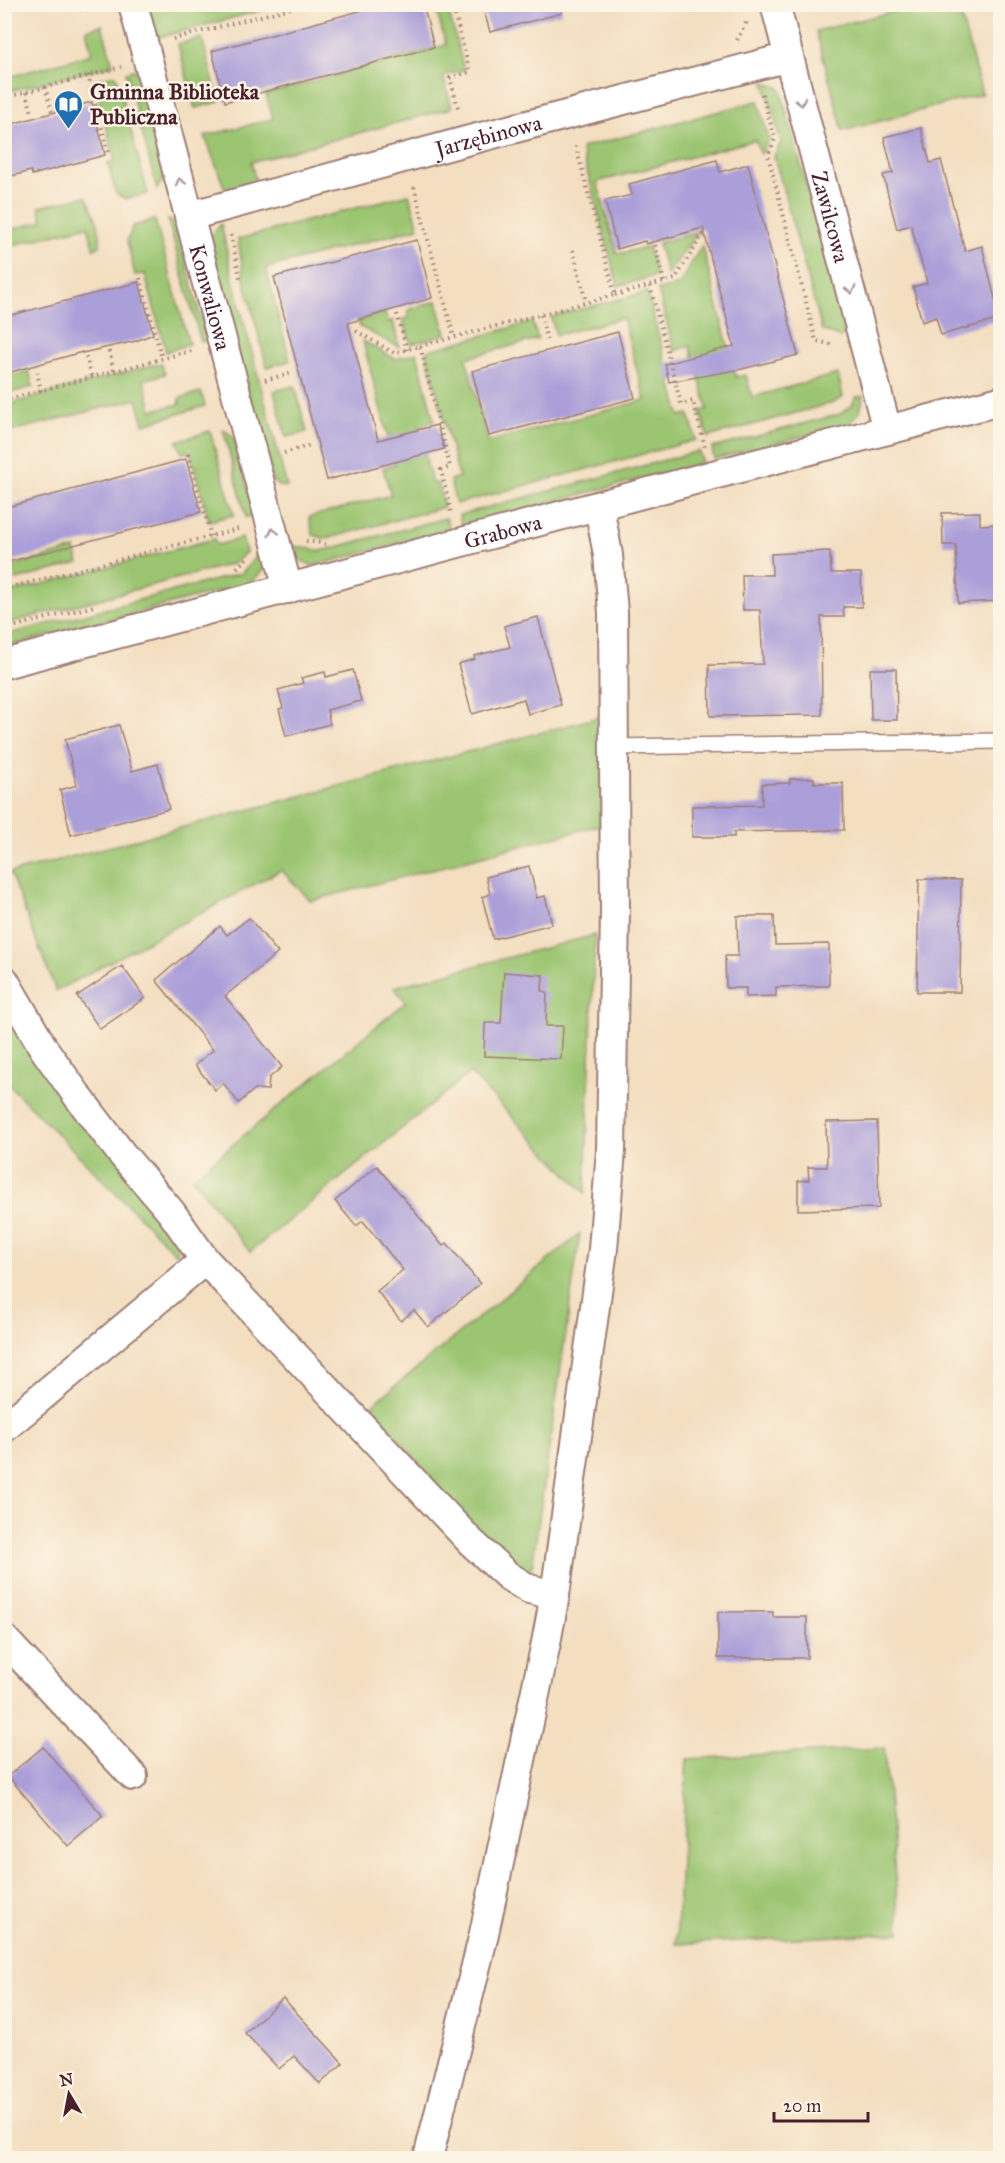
<svg xmlns="http://www.w3.org/2000/svg" width="1005" height="2163" font-family="'IM FELL Great Primer',serif">
<style>
.green{fill:#9bc571;stroke:#72724e;stroke-width:1.5}
.building{fill:#ab9fd9}
.lines{fill:none;stroke-linecap:round;stroke-linejoin:round}
.lane-casing{stroke:#9e7e76;stroke-width:18}
.street-casing{stroke:#9e7e76;stroke-width:32}
.path{stroke:#9e7e76;stroke-width:4;stroke-dasharray:1.5 4.5;stroke-linecap:butt}
.lane{stroke:#fff;stroke-width:15}
.street{stroke:#fff;stroke-width:28}
.oneway{stroke:#ae9aa0}
.labels{text-anchor:middle;stroke-width:5;stroke-linejoin:round;paint-order:stroke}
.poi-label{font-size:22px;font-weight:bold;fill:#4a1f2b;stroke:#fcf5e5;text-anchor:start}
.street-label{font-size:22px;fill:#4a1f2b;stroke:#fcf5e5}
</style>
<rect width="100%" height="100%" fill="#fcf5e5"/>
<filter id="ink" filterUnits="userSpaceOnUse"><feTurbulence type="fractalNoise" baseFrequency=".0167" numOctaves="2"/><feDisplacementMap in="SourceGraphic" scale="12" xChannelSelector="R" yChannelSelector="G"/><feConvolveMatrix kernelMatrix="1 2 1 2 8 2 1 2 1" color-interpolation-filters="sRGB"/></filter>
<filter id="wash" filterUnits="userSpaceOnUse"><feTurbulence type="fractalNoise" baseFrequency=".008" numOctaves="4" result="noise"/><feDisplacementMap in="SourceGraphic" scale="24" xChannelSelector="R" yChannelSelector="G"/><feGaussianBlur stdDeviation="1.35" result="paint"/><feColorMatrix in="noise" values="0 0 0 0 0 0 0 0 0 0 0 0 0 0 0 0 0 1.4 0 .05"/><feComposite in="paint" operator="in"/></filter>
<g filter="url(#wash)">
<rect width="100%" height="100%" fill="#f3dec0"/>
<g class="green">
<polygon points="147,4 282,5 156,38"/>
<polygon points="435,5 447,5 464,70 443,76 452,108 251,162 256,182 251,186 226,192 205,136 273,119 266,94 446,45"/>
<polygon points="919,5 958,5 982,94 843,131 816,31"/>
<polygon points="102,25 113,65 5,92 5,78 92,54 86,30"/>
<polygon points="202,38 219,102 195,108 178,44"/>
<polygon points="136,69 164,170 163,179 157,189 126,72"/>
<polygon points="116,75 148,194 125,199 116,193 108,164 115,160 94,80"/>
<polygon points="764,82 780,88 846,333 840,338 822,330 774,156 781,142"/>
<polygon points="758,101 769,140 761,154 755,140 597,182 617,254 648,247 656,276 618,286 581,148"/>
<polygon points="409,194 419,228 266,268 290,361 267,367 244,278 238,239"/>
<path d="M86,196c7,13 16,34 14,50l-6,3 -6,-23 -83,21v-16l38,-10 -4,-14z"/>
<polygon points="155,220 189,344 166,352 145,274 135,275 127,241 133,226"/>
<polygon points="168,220 176,224 207,340 201,342"/>
<polygon points="221,224 234,284 287,487 278,486 271,479 212,255 211,236"/>
<polygon points="698,232 667,275 658,243"/>
<polygon points="702,245 736,377 746,375 752,397 838,374 843,397 832,403 708,437 700,411 708,409 690,346 674,351 658,290 679,285"/>
<polygon points="647,292 680,416 689,414 696,440 456,504 450,480 459,477 426,351 532,322 538,339 466,358 488,442 645,400 623,318 556,335 551,317"/>
<polygon points="437,301 446,334 411,344 403,319 409,317 408,310"/>
<polygon points="385,313 388,322 393,320 399,347 360,327 358,321"/>
<polygon points="363,341 395,359 417,353 434,421 418,427 432,484 438,483 444,507 326,539 313,535 309,517 391,495 383,468 395,464"/>
<polygon points="161,363 165,374 144,380 152,410 180,404 179,398 201,392 205,406 144,424 137,399 5,433 5,405"/>
<polygon points="29,371 33,387 5,394 5,378"/>
<polygon points="295,386 307,432 286,437 274,391"/>
<polygon points="863,396 860,412 849,424 714,459 712,448 840,414 852,405 856,397"/>
<polygon points="223,429 233,436 255,515 246,517"/>
<polygon points="210,431 234,515 209,521 190,452 182,453 177,441"/>
<polygon points="699,451 702,463 462,526 459,515"/>
<polygon points="446,518 450,529 314,566 299,560 289,545 321,551"/>
<polygon points="242,538 246,552 235,563 5,624 5,594 214,539 217,545"/>
<polygon points="75,549 79,563 16,580 12,566"/>
<polygon points="264,553 263,570 251,583 5,647 5,635 242,573 257,555"/>
<polygon points="603,716 600,825 311,901 281,870 56,991 10,873"/>
<polygon points="595,935 585,1193 470,1073 250,1252 192,1178 406,1002 394,987"/>
<polygon points="4,1003 180,1240 177,1255 5,1081"/>
<polygon points="580,1234 532,1567 521,1575 472,1531 372,1405"/>
<polygon points="884,1748 900,1933 676,1944 687,1759"/>
</g>
<g id="blocks">
<g class="building">
<polygon points="385,4 423,4 434,47 225,102 212,51"/>
<polygon points="482,4 561,4 562,13 490,32"/>
<polygon points="92,102 105,155 32,175 31,171 4,178 4,126"/>
<polygon points="921,128 930,163 941,160 965,251 982,246 1000,319 941,335 936,317 922,322 913,287 927,283 911,225 897,229 883,175 893,173 884,137"/>
<polygon points="717,160 720,172 748,164 798,355 742,369 669,382 665,364 734,346 703,228 646,244 645,241 617,249 605,201 632,195 629,184"/>
<polygon points="417,240 432,298 348,323 378,440 437,425 444,449 327,480 274,277"/>
<polygon points="139,282 153,334 136,341 82,353 82,352 11,372 10,368 4,369 4,317"/>
<polygon points="618,332 635,398 489,436 472,371"/>
<polygon points="186,459 201,512 4,563 4,508"/>
<polygon points="980,512 980,525 1000,524 1000,601 958,603 956,545 943,545 942,513"/>
<polygon points="830,551 831,573 861,573 862,607 843,607 844,617 821,617 822,715 710,716 709,665 763,664 760,610 743,610 742,575 772,575 771,554"/>
<polygon points="538,617 561,705 528,714 524,699 472,714 458,664 475,659 474,656 510,647 504,626"/>
<polygon points="870,669 896,669 897,720 871,720"/>
<polygon points="353,670 361,701 327,710 330,724 286,736 279,709 283,708 278,690 303,683 301,678 325,672 326,677"/>
<polygon points="119,725 132,771 158,764 169,809 71,835 60,790 77,785 65,739"/>
<polygon points="814,778 814,783 843,783 844,830 734,832 734,837 692,837 692,806 762,805 762,784 790,783 790,779"/>
<polygon points="529,866 537,898 545,896 552,924 493,939 482,897 490,894 486,877"/>
<polygon points="919,879 961,880 960,992 917,992"/>
<polygon points="737,916 774,916 775,945 829,944 829,986 776,987 776,996 746,997 746,988 726,988 725,956 738,956"/>
<polygon points="249,918 278,953 225,996 282,1067 269,1078 268,1090 255,1089 239,1103 223,1083 215,1090 195,1065 213,1050 156,980 220,926 227,935"/>
<polygon points="122,966 145,998 100,1029 77,996"/>
<polygon points="504,972 543,975 542,991 547,992 546,1026 563,1026 561,1059 484,1056 485,1023 501,1023"/>
<polygon points="877,1121 879,1208 798,1210 798,1181 809,1180 808,1167 827,1167 826,1122"/>
<polygon points="377,1166 443,1246 447,1243 480,1284 428,1327 414,1310 401,1321 377,1291 403,1270 363,1221 356,1226 335,1201"/>
<polygon points="718,1612 773,1612 773,1617 807,1617 807,1658 718,1658"/>
<polygon points="43,1747 103,1816 68,1846 8,1776"/>
<polygon points="283,1998 343,2063 320,2084 294,2056 279,2069 245,2033"/>
</g>
</g>
</g>
<g filter="url(#ink)">
<use href="#blocks" fill-opacity="0" stroke="#9e7e76" stroke-width="1.5"/>
<g class="lines">
<defs>
<polyline id="lane" points="614,747 1000,741"/>
<g id="street">
<path id="s1" d="M133,4l155,585"/>
<path id="s2" d="M775,4l112,426"/>
<path id="s3" d="M189,216l277,-75 323,-84"/>
<path id="s4" d="M4,664l709,-189 287,-74"/>
<polyline points="4,980 44,1049 79,1098 121,1153 171,1212 205,1260 471,1542 508,1576 529,1589 555,1595"/>
<polyline points="4,1428 205,1260"/>
<polyline points="4,1639 133,1776"/>
<polyline points="428,2158 483,1938 546,1643 555,1595 603,1249 611,1150 615,911 613,612 608,555 599,506"/>
</g>
</defs>
<use href="#lane" class="lane-casing"/>
<use href="#street" class="street-casing"/>
<g class="path">
<polyline points="86,4 88,13"/>
<polyline points="452,4 470,72 450,78 459,111"/>
<polyline points="173,39 306,4"/>
<polyline points="737,40 746,23 745,20"/>
<polyline points="88,75 109,156"/>
<polyline points="45,87 53,116"/>
<polyline points="26,92 32,113"/>
<polyline points="762,94 775,139 768,155 816,341 834,345"/>
<polyline points="4,98 121,67"/>
<polyline points="414,187 454,337"/>
<polyline points="231,235 240,278"/>
<polyline points="655,245 664,282"/>
<polyline points="573,250 586,302"/>
<polyline points="140,278 162,359"/>
<polyline points="650,286 681,404 693,401 705,447"/>
<polyline points="615,295 675,279 704,233"/>
<polyline points="397,314 407,350"/>
<polyline points="541,315 547,341"/>
<polyline points="356,331 394,353 420,346 450,467 441,470 451,513"/>
<polyline points="420,346 615,295 575,143"/>
<polyline points="109,351 114,371"/>
<polyline points="86,357 92,377"/>
<polyline points="37,372 41,391"/>
<polyline points="265,380 292,373"/>
<polyline points="4,400 195,350"/>
<polyline points="284,453 311,445"/>
<polyline points="188,454 211,536"/>
<polyline points="306,541 328,544"/>
<polyline points="5,565 10,587"/>
<polyline points="237,568 249,556"/>
<polyline points="4,589 242,528"/>
<polyline points="4,629 94,606"/>
</g>
<use href="#lane" class="lane"/>
<use href="#street" class="street"/>
</g>
<defs><path id="oneway-chevron" d="M-2-3.5L2.5 0L-2 3.5" fill="none" stroke-width="1.6" stroke-linecap="round" stroke-linejoin="round" transform="scale(1.5)"/></defs>
<g class="oneway">
<use href="#oneway-chevron" transform="translate(801 102) rotate(75)"/>
<use href="#oneway-chevron" transform="translate(180 182) rotate(-105)"/>
<use href="#oneway-chevron" transform="translate(851 290) rotate(75)"/>
<use href="#oneway-chevron" transform="translate(273 532) rotate(-105)"/>
</g>
</g>
<defs>
<symbol id="library-pin" viewBox="-11 -11 22 30"><path d="M0 17L-7.5 6A9.5 9.5 0 1 1 7.5 6Z" fill="#1f6fb2" stroke="#fcf5e5"/><path d="M-6-4Q-3-5.5-.7-3.5V5Q-3 3-6 4ZM6-4Q3-5.5 .7-3.5V5Q3 3 6 4Z" fill="#fff"/></symbol>
</defs>
<g fill-rule="evenodd">
<use href="#library-pin" x="52" y="88" width="33" height="45"/>
</g>
<g class="labels">
<g class="poi-label">
<text x="90" y="99">Gminna Biblioteka<tspan x="90" dy="25">Publiczna</tspan></text>
</g>
<g class="street-label">
<text dy="8" stroke="none"><textPath href="#s3" startOffset="310">Jarzębinowa</textPath></text>
<text dy="8" stroke="none"><textPath href="#s2" startOffset="220">Zawilcowa</textPath></text>
<text dy="8" stroke="none"><textPath href="#s1" startOffset="303">Konwaliowa</textPath></text>
<text dy="8" stroke="none"><textPath href="#s4" startOffset="516">Grabowa</textPath></text>
</g>
</g>
<rect width="1005" height="2163" fill="none" stroke="#fcf5e5" stroke-width="24"/>
<g transform="translate(69 2094) rotate(350)" stroke="#fcf5e5" stroke-width="4.5" paint-order="stroke">
<path d="M0-4.5L10 22L0 15L-10 22Z" fill="#4a1f2b"/>
<text y="-9" font-size="16" font-weight="bold" text-anchor="middle" fill="#4a1f2b">N</text>
</g>
<path d="M774 2112v9h94v-9" fill="none" stroke="#4a1f2b" stroke-width="3"/>
<text x="783" y="2112" font-size="18" fill="#4a1f2b" stroke="#fcf5e5" stroke-width="4.5" paint-order="stroke">20 m</text>
</svg>
